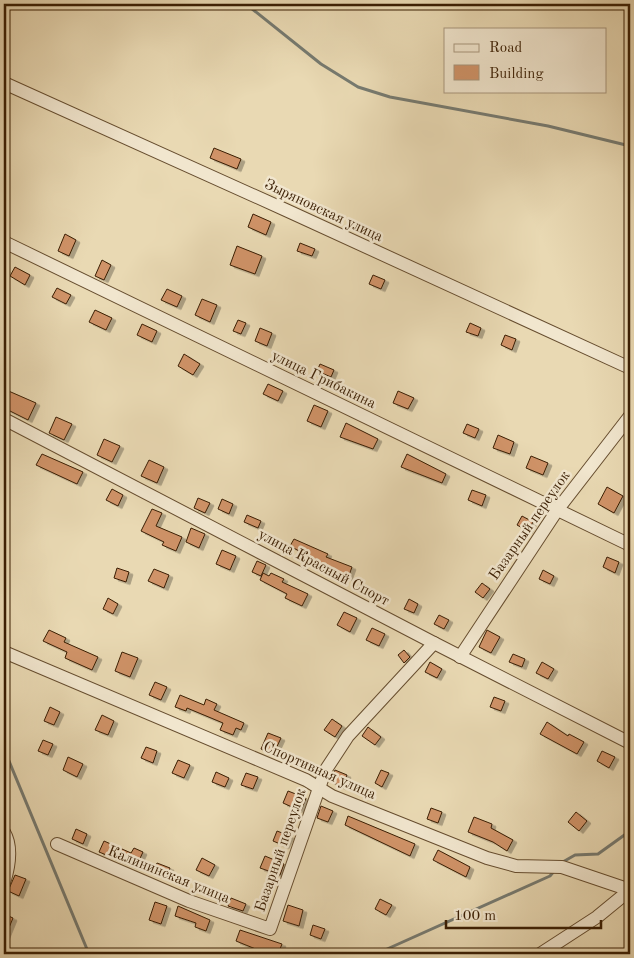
<svg xmlns="http://www.w3.org/2000/svg" width="634" height="958" font-family="'Old Standard TT',serif">
<style>
.lines{fill:none;stroke-linecap:round;stroke-linejoin:round}
.stream{stroke:#767a70;stroke-width:3}
.building{fill:#d09368;stroke:#3a1e03;filter:url(#shadow)}
.minor-casing{stroke:#664d2f;stroke-width:14}
.minor{stroke:#f1e6ce;stroke-width:12}
.labels{text-anchor:middle;stroke-width:5;stroke-linejoin:round;paint-order:stroke}
.street-label{font-size:15px;fill:#3a1e03;stroke:#f1e6ce}
</style>
<defs>
<filter id="shadow"><feDropShadow dx="4" dy="2.5" stdDeviation="0" flood-color="#0004"/></filter>
</defs>
<rect width="100%" height="100%" fill="#e9d9b3"/>
<filter id="stains"><feTurbulence type="fractalNoise" baseFrequency=".004" numOctaves="4"/><feColorMatrix values="0 0 0 0 .2 0 0 0 0 .09 0 0 0 0 .02 0 0 0 .5 -.17"/></filter>
<radialGradient id="worn" r=".72"><stop offset=".6" stop-color="#630" stop-opacity="0"/><stop offset="1" stop-color="#630" stop-opacity=".3"/></radialGradient>
<g class="lines">
<g class="stream">
<polyline points="246,4 321,64 358,87 390,97 548,126 630,146"/>
<polyline points="4,749 89,954"/>
<polyline points="561,863 575,855 598,854 630,831"/>
<polyline points="376,954 550,876 555,870"/>
</g>
</g>
<g class="building">
<polygon points="214,148 241,159 237,169 210,158"/>
<polygon points="253,214 271,222 266,235 248,227"/>
<polygon points="65,234 76,240 69,256 58,251"/>
<polygon points="300,243 315,249 312,256 297,251"/>
<polygon points="237,246 262,256 255,274 230,265"/>
<polygon points="102,260 111,265 104,280 95,276"/>
<polygon points="15,267 30,275 25,285 10,276"/>
<polygon points="373,275 385,280 381,289 369,284"/>
<polygon points="57,288 71,295 66,304 52,297"/>
<polygon points="167,289 182,296 177,307 161,300"/>
<polygon points="202,299 217,305 210,322 195,315"/>
<polygon points="95,310 112,318 106,330 89,322"/>
<polygon points="238,320 246,323 241,334 233,331"/>
<polygon points="470,323 481,328 478,336 466,332"/>
<polygon points="142,324 157,331 152,342 137,335"/>
<polygon points="260,328 272,333 267,346 255,341"/>
<polygon points="505,335 516,339 512,350 501,345"/>
<polygon points="184,354 200,364 193,375 178,366"/>
<polygon points="320,364 334,370 331,377 317,371"/>
<polygon points="268,384 283,391 278,401 263,394"/>
<polygon points="4,389 36,403 28,420 4,408"/>
<polygon points="398,391 414,398 408,409 393,403"/>
<polygon points="314,405 328,411 321,427 307,421"/>
<polygon points="56,417 72,424 64,440 49,433"/>
<polygon points="346,423 378,439 373,449 340,437"/>
<polygon points="467,424 479,429 475,438 463,433"/>
<polygon points="498,435 514,442 510,454 493,448"/>
<polygon points="104,439 120,446 112,462 97,455"/>
<polygon points="42,454 83,472 77,484 36,465"/>
<polygon points="407,454 446,474 442,483 401,467"/>
<polygon points="531,456 548,463 543,475 526,468"/>
<polygon points="149,460 164,467 157,483 141,476"/>
<polygon points="607,487 623,496 614,513 598,504"/>
<polygon points="112,489 123,495 118,506 106,500"/>
<polygon points="472,490 486,495 482,506 468,500"/>
<polygon points="198,498 210,503 205,513 194,508"/>
<polygon points="222,499 233,504 229,514 218,509"/>
<polygon points="152,509 162,513 156,526 182,537 176,551 162,545 164,542 141,531"/>
<polygon points="247,515 261,521 258,528 244,522"/>
<polygon points="522,516 533,522 528,531 517,525"/>
<polygon points="191,528 205,534 199,548 186,542"/>
<polygon points="294,539 328,554 326,557 352,567 348,578 290,546"/>
<polygon points="222,550 236,556 230,570 216,564"/>
<polygon points="607,557 619,562 615,573 603,567"/>
<polygon points="257,561 266,565 261,576 252,572"/>
<polygon points="117,568 129,572 126,582 114,578"/>
<polygon points="154,569 169,575 164,588 148,581"/>
<polygon points="543,570 554,576 550,584 539,579"/>
<polygon points="263,573 269,576 271,573 284,579 282,582 308,594 302,606 285,598 287,594 260,580"/>
<polygon points="482,583 490,589 483,598 475,592"/>
<polygon points="108,598 118,604 113,614 103,609"/>
<polygon points="409,599 418,604 414,613 404,609"/>
<polygon points="344,612 357,618 350,632 337,625"/>
<polygon points="439,615 449,620 444,629 434,624"/>
<polygon points="372,628 385,634 379,646 366,640"/>
<polygon points="49,630 66,638 64,642 98,657 92,670 65,658 67,652 43,641"/>
<polygon points="487,630 500,637 491,653 479,647"/>
<polygon points="404,650 410,657 404,663 398,655"/>
<polygon points="122,652 138,658 130,677 115,671"/>
<polygon points="513,654 525,659 522,667 509,662"/>
<polygon points="430,662 442,669 437,678 425,672"/>
<polygon points="542,662 554,669 548,679 536,673"/>
<polygon points="155,682 167,687 161,700 149,695"/>
<polygon points="180,695 204,705 206,699 217,704 214,710 244,723 241,730 236,728 233,735 220,730 223,723 187,708 186,711 175,707"/>
<polygon points="494,697 505,701 501,711 490,707"/>
<polygon points="50,707 60,712 54,725 44,721"/>
<polygon points="102,715 114,721 108,735 95,730"/>
<polygon points="332,719 342,726 335,737 324,730"/>
<polygon points="547,722 568,736 569,734 584,742 577,754 540,734"/>
<polygon points="368,727 381,737 375,745 362,736"/>
<polygon points="268,733 281,738 273,755 261,749"/>
<polygon points="43,740 53,744 48,755 38,751"/>
<polygon points="146,747 157,751 153,763 141,758"/>
<polygon points="602,751 615,757 609,768 597,761"/>
<polygon points="68,757 83,764 77,777 63,770"/>
<polygon points="178,760 190,765 184,778 172,773"/>
<polygon points="335,770 347,775 342,787 330,781"/>
<polygon points="381,770 389,773 382,787 375,783"/>
<polygon points="216,772 229,778 225,787 212,782"/>
<polygon points="246,773 258,777 253,789 241,785"/>
<polygon points="288,791 306,798 301,811 283,803"/>
<polygon points="321,806 333,811 328,822 317,818"/>
<polygon points="431,808 442,812 438,823 427,819"/>
<polygon points="576,812 587,821 579,831 568,822"/>
<polygon points="348,816 415,844 410,856 345,825"/>
<polygon points="474,817 492,824 491,828 513,840 507,851 493,842 468,832"/>
<polygon points="76,829 87,834 83,844 72,839"/>
<polygon points="277,831 290,836 285,846 273,841"/>
<polygon points="104,841 131,853 134,848 143,852 136,867 99,852"/>
<polygon points="438,850 470,867 466,877 433,860"/>
<polygon points="265,856 284,864 280,875 260,868"/>
<polygon points="202,858 215,865 209,876 196,870"/>
<polygon points="157,863 170,868 166,879 153,873"/>
<polygon points="15,875 26,879 19,896 8,891"/>
<polygon points="231,898 246,904 243,911 228,906"/>
<polygon points="380,899 392,905 386,915 375,909"/>
<polygon points="155,902 167,906 161,924 149,920"/>
<polygon points="288,905 303,910 299,926 283,921"/>
<polygon points="178,906 210,920 206,931 195,927 196,923 175,916"/>
<polygon points="4,914 13,918 4,940"/>
<polygon points="313,925 325,929 321,939 310,935"/>
<polygon points="240,930 282,944 278,954 268,954 236,941"/>
</g>
<g class="lines">
<defs>
<g id="minor">
<polyline points="4,83 288,211 630,368"/>
<polyline points="4,242 630,545"/>
<polyline points="4,419 434,643 630,743"/>
<polyline points="4,652 306,780 332,796 487,858 516,866 562,867 630,890"/>
<polyline points="460,657 558,509 630,416"/>
<path d="M4,832c9,15 5,35 0,51"/>
<polyline points="57,844 189,901 270,929 325,771 348,736 434,643"/>
<polyline points="540,954 597,917 630,890"/>
</g>
</defs>
<use href="#minor" class="minor-casing"/>
<use href="#minor" class="minor"/>
</g>
<g class="labels">
<g class="street-label">
<text transform="translate(324 210) rotate(25)" y="5">Зыряновская улица</text>
<text transform="translate(324 379) rotate(26)" y="5">улица Грибакина</text>
<text transform="translate(529 525) rotate(-55)" y="5">Базарный переулок</text>
<text transform="translate(324 567) rotate(28)" y="5">улица Красный Спорт</text>
<text transform="translate(320 770) rotate(24)" y="5">Спортивная улица</text>
<text transform="translate(280 850) rotate(-71)" y="5">Базарный переулок</text>
<text transform="translate(169 874) rotate(22)" y="5">Калининская улица</text>
</g>
</g>
<rect width="634" height="958" fill="none" stroke="#e9d9b3" stroke-width="20"/>
<rect x="5" y="5" width="624" height="948" fill="none" stroke="#3a1e03" stroke-width="2.5"/>
<rect x="10" y="10" width="614" height="938" fill="none" stroke="#3a1e03"/>
<rect x="444" y="28" width="162" height="65" fill="#f1e6ce" stroke="#a8967d"/>
<rect x="454" y="44" width="25" height="8" fill="#f1e6ce" stroke="#a8967d"/>
<text x="489" y="52" font-size="15" fill="#3a1e03">Road</text>
<rect x="454" y="65" width="25" height="15" fill="#d09368" stroke="#a8967d"/>
<text x="489" y="78" font-size="15" fill="#3a1e03">Building</text>
<path d="M446 920v8h155v-8" fill="none" stroke="#3a1e03" stroke-width="2.5"/>
<text x="454" y="920" font-size="15" fill="#3a1e03" stroke="#f1e6ce" stroke-width="4" paint-order="stroke">100 m</text>
<rect width="100%" height="100%" filter="url(#stains)"/>
<rect width="100%" height="100%" fill="url(#worn)"/>
</svg>
